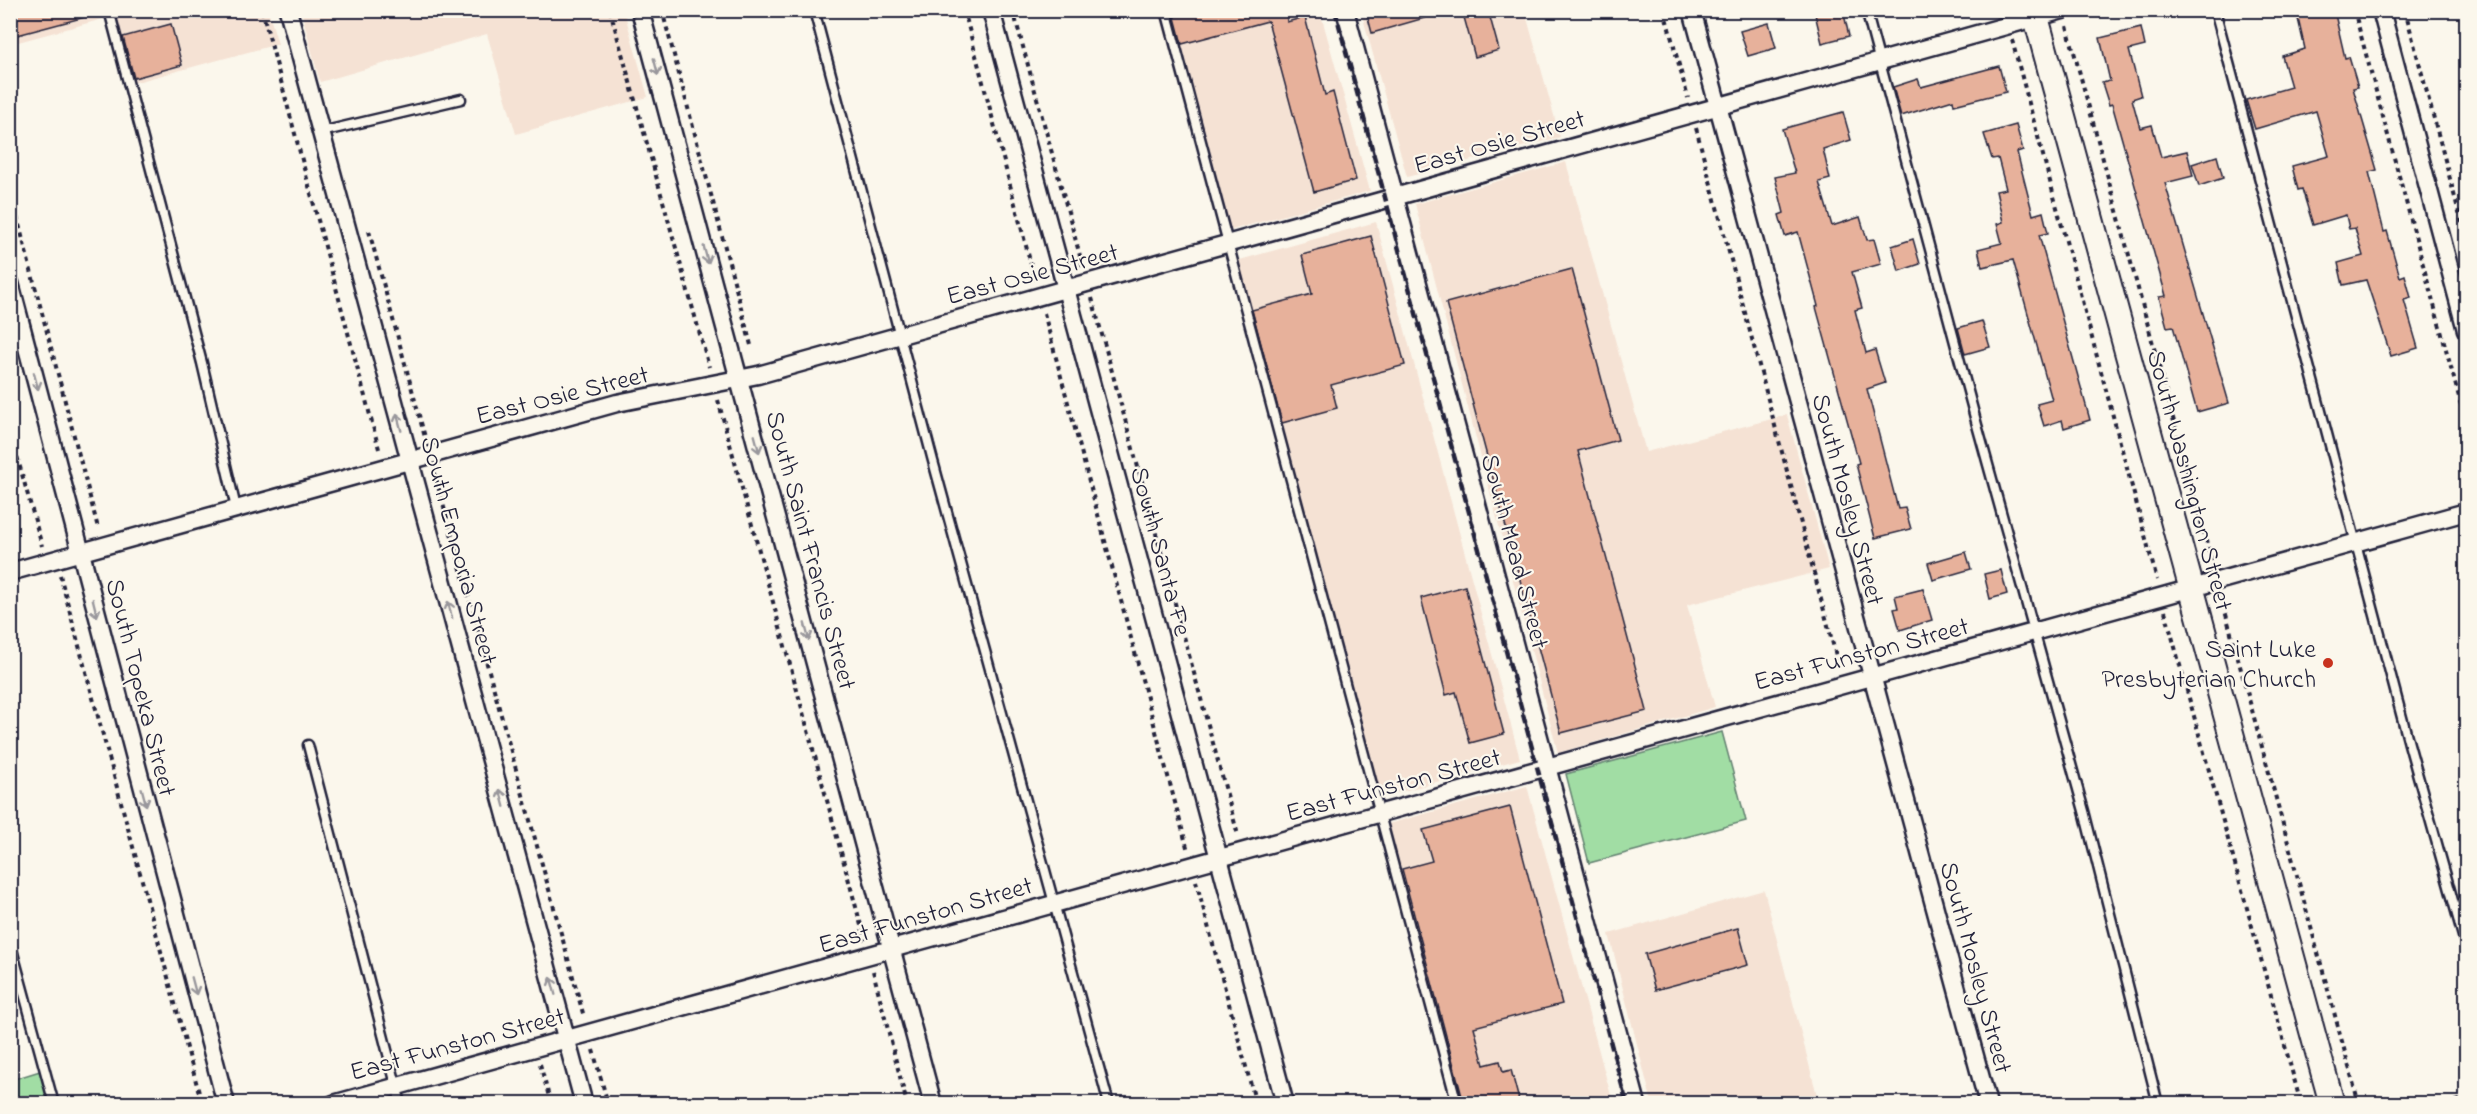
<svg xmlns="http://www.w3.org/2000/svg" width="2477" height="1114" font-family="'Indie Flower',sans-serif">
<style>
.built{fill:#f5e2d4}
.green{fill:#a1dda4;stroke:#628070;stroke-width:1.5}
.building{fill:#e7b19b;stroke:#22223b;stroke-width:1.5}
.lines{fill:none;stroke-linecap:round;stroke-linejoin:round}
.lane-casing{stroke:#22223b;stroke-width:13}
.street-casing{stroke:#22223b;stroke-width:21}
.secondary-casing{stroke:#22223b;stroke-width:28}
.path{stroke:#22223b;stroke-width:4;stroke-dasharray:4.5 4.5;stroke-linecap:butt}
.lane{stroke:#fbf7ec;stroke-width:8}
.street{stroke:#fbf7ec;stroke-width:16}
.secondary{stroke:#fbf7ec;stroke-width:24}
.rail{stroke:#22223b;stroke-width:4.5;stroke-dasharray:9 4.5;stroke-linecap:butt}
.oneway{stroke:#99979c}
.poi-dot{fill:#c8321e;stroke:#fbf7ec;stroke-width:2}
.labels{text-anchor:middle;stroke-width:4.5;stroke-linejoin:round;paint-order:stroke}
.street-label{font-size:26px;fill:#22223b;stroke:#fbf7ec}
.poi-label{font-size:26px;fill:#22223b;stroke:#fbf7ec;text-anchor:end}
</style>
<rect width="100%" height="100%" fill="#fbf7ec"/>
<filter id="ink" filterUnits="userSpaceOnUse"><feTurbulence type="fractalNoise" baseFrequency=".0167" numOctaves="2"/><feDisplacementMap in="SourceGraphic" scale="12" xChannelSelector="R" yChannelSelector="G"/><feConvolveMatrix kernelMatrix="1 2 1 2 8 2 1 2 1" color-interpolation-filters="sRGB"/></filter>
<g filter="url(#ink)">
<g class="built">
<polygon points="268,10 278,44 129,84 110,17 11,44 11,11"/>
<polygon points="301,11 624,11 648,97 516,134 487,34 320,82"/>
<polygon points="1159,11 1320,11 1370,191 1221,233"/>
<polygon points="1361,11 1525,11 1560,137 1407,177"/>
<polygon points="1566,162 1646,452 1787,415 1829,569 1687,605 1715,707 1558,753 1415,204"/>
<polygon points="1376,222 1520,759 1371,800 1229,263"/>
<polygon points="1527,786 1613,1103 1452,1103 1377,827"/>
<polygon points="1764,890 1819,1103 1652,1103 1609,934"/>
</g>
<g class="green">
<polygon points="1722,732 1746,821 1589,863 1566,774"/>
<polygon points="40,1071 49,1103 11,1103 11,1080"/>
</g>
<g class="building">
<polygon points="10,10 88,10 89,16 10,37"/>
<polygon points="1173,10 1286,10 1287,22 1305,17 1325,95 1333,92 1356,180 1314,192 1268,21 1182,44"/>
<polygon points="1366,10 1435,10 1435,15 1372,33"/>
<polygon points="1462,10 1488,10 1499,50 1475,57"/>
<polygon points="1814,10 1843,10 1849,36 1822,43"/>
<polygon points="2296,10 2334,10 2345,58 2349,57 2358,87 2353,88 2377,170 2369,172 2384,232 2387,231 2400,277 2405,275 2411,298 2404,300 2418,348 2391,356 2366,280 2343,285 2338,263 2363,256 2355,228 2349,229 2346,215 2313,225 2302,189 2298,190 2292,166 2329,156 2316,111 2255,129 2246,100 2291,87 2282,56 2305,49"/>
<polygon points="1769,23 1776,48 1748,56 1740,31"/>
<polygon points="171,24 182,65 134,78 123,37"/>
<polygon points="2141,28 2145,46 2129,50 2141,96 2132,99 2140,128 2152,125 2161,157 2187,151 2193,176 2165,183 2229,403 2197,412 2173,326 2167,327 2159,297 2166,296 2112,104 2109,105 2102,83 2110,81 2100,38"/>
<polygon points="1999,66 2006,92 1954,105 1953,100 1901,116 1893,87 1918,79 1921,87"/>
<polygon points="1843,112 1851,140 1823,149 1830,179 1819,182 1832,226 1860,217 1867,240 1874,239 1881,264 1852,272 1862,308 1855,310 1866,353 1875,350 1885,383 1867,389 1898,509 1905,508 1911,529 1875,538 1856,464 1859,463 1816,307 1818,306 1798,232 1785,236 1779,215 1784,213 1775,177 1795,173 1782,129"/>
<polygon points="2016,125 2023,150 2017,152 2033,215 2043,212 2048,233 2039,235 2090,420 2064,428 2062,420 2044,426 2037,404 2052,400 2013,260 1982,267 1978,249 2002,243 1997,224 2003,222 1996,191 2006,189 1998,158 1992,159 1984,134"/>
<polygon points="2217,156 2223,178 2199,186 2192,164"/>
<polygon points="1371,236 1405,365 1331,385 1337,408 1282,423 1252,310 1312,294 1302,255"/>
<polygon points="1913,239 1920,264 1899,271 1892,246"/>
<polygon points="1572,269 1618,440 1578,451 1647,711 1561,733 1446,303"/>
<polygon points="1982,321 1990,347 1965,354 1958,328"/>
<polygon points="1966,552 1971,569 1933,580 1928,563"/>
<polygon points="2001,570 2007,594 1990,599 1984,574"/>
<polygon points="1465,586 1504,734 1470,743 1456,692 1446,695 1421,598"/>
<polygon points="1923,589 1932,620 1900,630 1894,609 1898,608 1895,596"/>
<polygon points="1510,807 1562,1004 1474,1027 1484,1065 1500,1061 1503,1072 1511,1070 1520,1104 1464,1104 1402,869 1432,861 1423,830"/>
<polygon points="1738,928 1748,965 1655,990 1645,954"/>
</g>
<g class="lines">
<defs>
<g id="lane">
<polyline points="109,10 202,363 236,508"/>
<polyline points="814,10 933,461 1109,1104"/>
<polyline points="1166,10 1457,1104"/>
<polyline points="1866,10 1977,425 2084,811 2158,1104"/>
<polyline points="2215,10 2409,744 2466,947"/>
<polyline points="321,132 461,99"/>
<polyline points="308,745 401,1104"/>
<polyline points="10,942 54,1104"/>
</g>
<g id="street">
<polyline points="288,10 584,1104"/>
<polyline points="640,10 933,1104"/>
<polyline points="991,10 1285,1104"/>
<polyline points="1345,10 1637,1104"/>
<polyline points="1692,10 1988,1104"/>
<polyline points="2381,10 2466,330"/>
<polyline points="10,283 226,1104"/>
<polyline points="10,572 617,403 758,375 2063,10"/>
<polyline points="333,1104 2466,512"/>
</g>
<polyline id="secondary" points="2034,10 2332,1104"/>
</defs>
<use href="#lane" class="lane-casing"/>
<use href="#street" class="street-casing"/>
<use href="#secondary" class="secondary-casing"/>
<g class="path">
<polyline points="262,10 379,449"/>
<polyline points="610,10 709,367"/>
<polyline points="662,10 752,349"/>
<polyline points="964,10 1035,280"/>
<polyline points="1013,10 1083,267"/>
<polyline points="1664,10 1688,98"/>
<polyline points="2354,10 2466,423"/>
<polyline points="2405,10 2466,239"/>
<polyline points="2067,26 2213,566"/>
<polyline points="2012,40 2157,580"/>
<polyline points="1696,128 1839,667"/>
<polyline points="10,190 98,528"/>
<polyline points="369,231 426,441"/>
<polyline points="1092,298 1238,835"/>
<polyline points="1044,313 1188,851"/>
<polyline points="718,400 865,940"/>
<polyline points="10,431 42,546"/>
<polyline points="434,471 584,1017"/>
<polyline points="60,575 202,1104"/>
<polyline points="2221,596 2359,1104"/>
<polyline points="2165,611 2301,1104"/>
<polyline points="1196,881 1256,1104"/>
<polyline points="873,971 907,1104"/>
<polyline points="593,1050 608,1104"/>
<polyline points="540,1064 551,1104"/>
<polyline points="2447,1104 2466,1098"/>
</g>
<use href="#lane" class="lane"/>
<use href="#street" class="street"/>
<use href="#secondary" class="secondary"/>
<polyline class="rail" points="1335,10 1627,1104"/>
</g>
<defs><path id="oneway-shaft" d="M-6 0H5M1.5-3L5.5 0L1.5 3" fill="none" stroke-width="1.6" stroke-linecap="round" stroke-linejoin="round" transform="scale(1.5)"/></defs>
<g class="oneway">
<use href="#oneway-shaft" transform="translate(656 67) rotate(75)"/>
<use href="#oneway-shaft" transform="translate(706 255) rotate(75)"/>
<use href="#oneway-shaft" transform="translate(36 381) rotate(75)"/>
<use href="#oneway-shaft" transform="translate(399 422) rotate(-105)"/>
<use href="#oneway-shaft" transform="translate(757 444) rotate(75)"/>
<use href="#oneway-shaft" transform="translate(95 608) rotate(76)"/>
<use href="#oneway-shaft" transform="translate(450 610) rotate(-105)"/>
<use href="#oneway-shaft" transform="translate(807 632) rotate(75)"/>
<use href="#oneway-shaft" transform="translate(144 797) rotate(75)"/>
<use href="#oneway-shaft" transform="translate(502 798) rotate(-105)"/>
<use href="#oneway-shaft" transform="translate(194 986) rotate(75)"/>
<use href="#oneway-shaft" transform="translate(553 986) rotate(-105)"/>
</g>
</g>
<circle class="poi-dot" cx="2328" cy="663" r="6"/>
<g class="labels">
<g class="street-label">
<text transform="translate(1499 141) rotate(-16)" y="9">East Osie Street</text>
<text transform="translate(1032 273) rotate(-15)" y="9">East Osie Street</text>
<text transform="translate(562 394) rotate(-14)" y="9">East Osie Street</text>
<text transform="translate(2191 480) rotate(75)" y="9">South Washington Street</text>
<text transform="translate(1849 499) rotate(75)" y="9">South Mosley Street</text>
<text transform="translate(460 550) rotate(75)" y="9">South Emporia Street</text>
<text transform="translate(812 550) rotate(75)" y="9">South Saint Francis Street</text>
<text transform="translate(1162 551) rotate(75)" y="9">South Santa Fe</text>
<text transform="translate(1516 551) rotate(75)" y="9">South Mead Street</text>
<text transform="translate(1861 653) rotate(-15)" y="9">East Funston Street</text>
<text transform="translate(142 687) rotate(76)" y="9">South Topeka Street</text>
<text transform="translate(1393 784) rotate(-15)" y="9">East Funston Street</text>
<text transform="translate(925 914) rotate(-16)" y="9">East Funston Street</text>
<text transform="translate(1977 967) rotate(75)" y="9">South Mosley Street</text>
<text transform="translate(457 1043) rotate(-15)" y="9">East Funston Street</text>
</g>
<g class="poi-label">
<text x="2316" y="657">Saint Luke<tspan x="2316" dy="30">Presbyterian Church</tspan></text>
</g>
</g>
<rect width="2477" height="1114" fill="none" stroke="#fbf7ec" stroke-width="36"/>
<rect x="18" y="18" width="2441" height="1078" fill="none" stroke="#22223b" stroke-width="2" filter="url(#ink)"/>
</svg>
